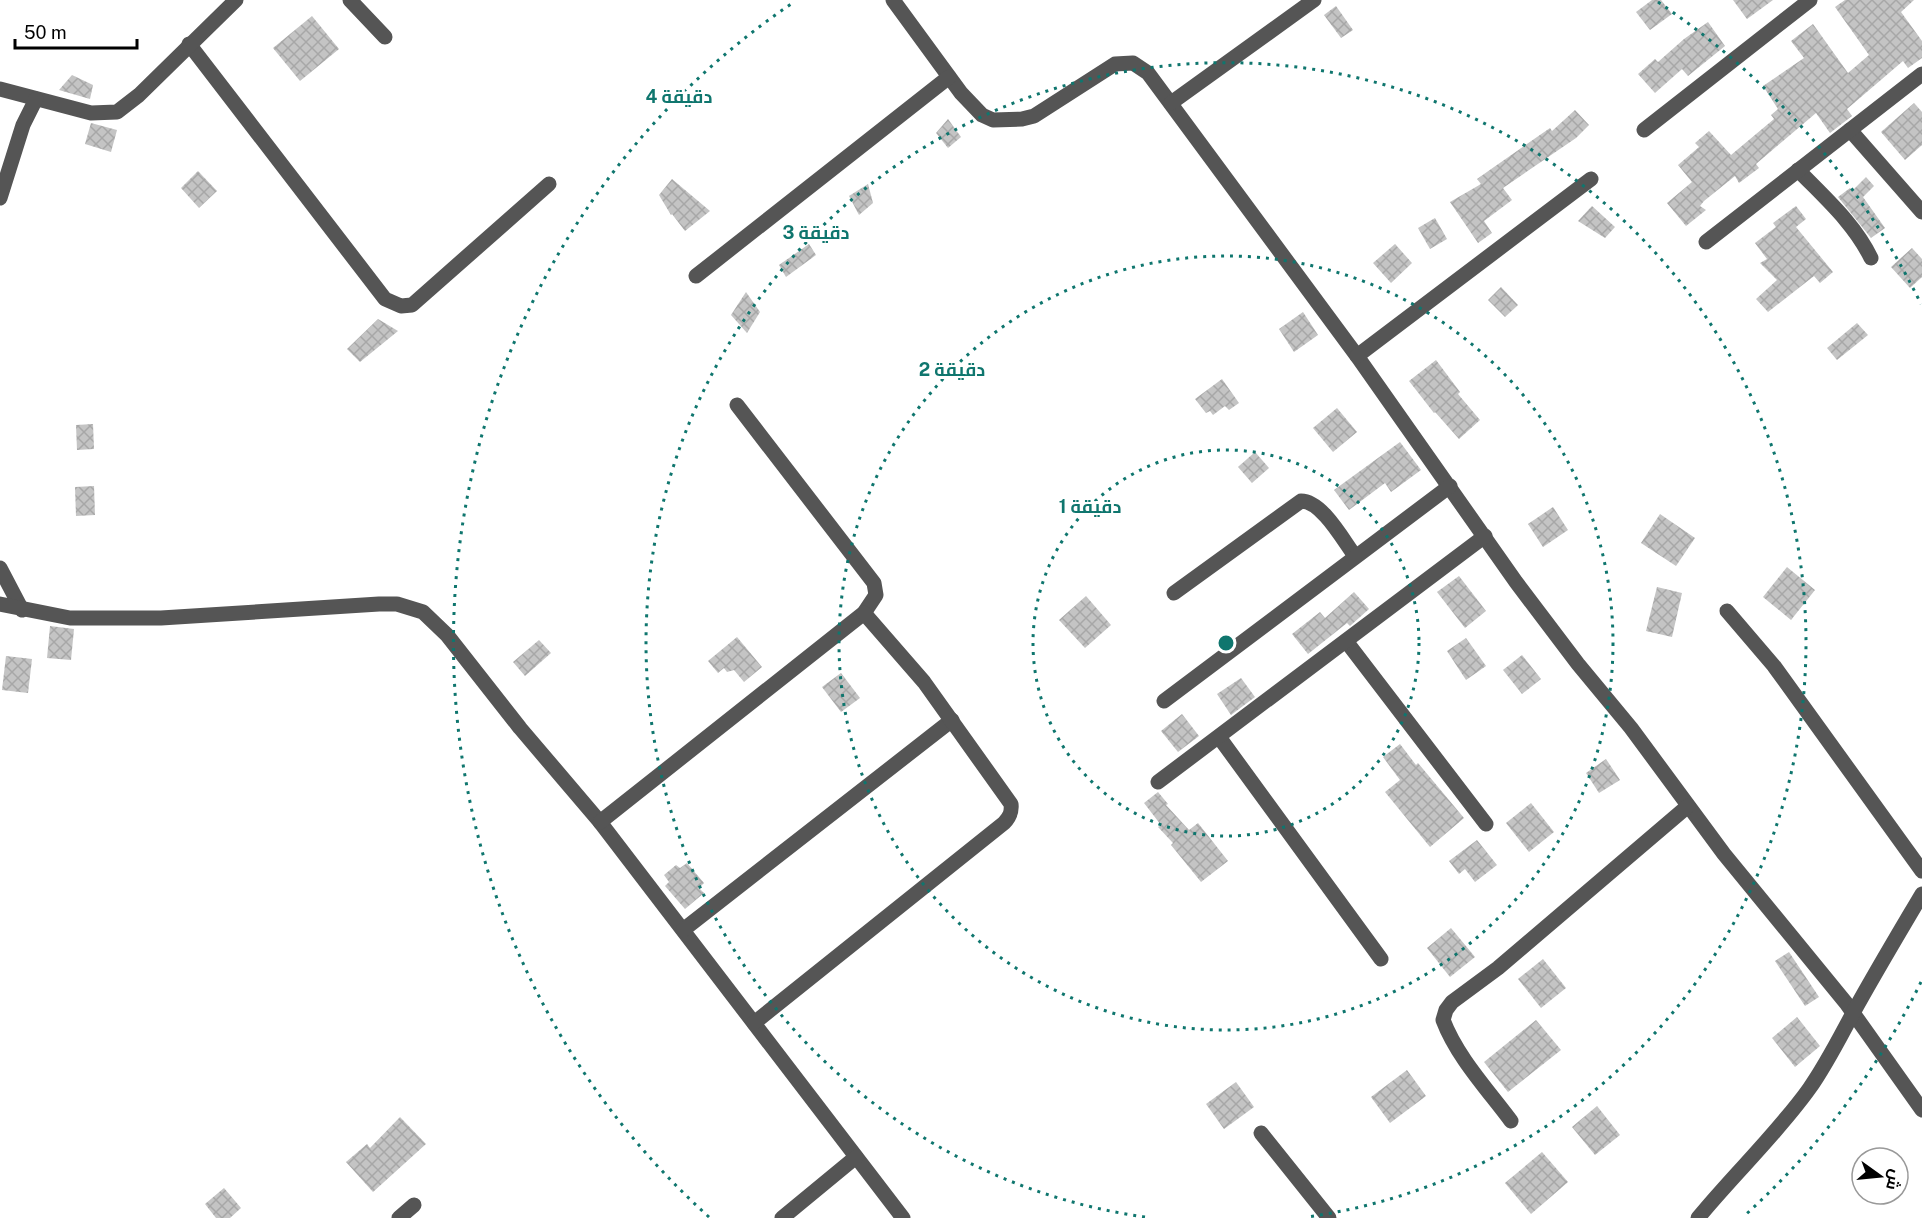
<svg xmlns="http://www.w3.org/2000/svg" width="1922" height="1218" font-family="'Public Sans',Cairo,sans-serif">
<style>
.building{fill:url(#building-cross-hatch)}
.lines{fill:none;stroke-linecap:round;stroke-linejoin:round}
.minor{stroke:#555;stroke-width:15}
.ring{fill:none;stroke:#0f766e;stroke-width:3;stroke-dasharray:3 6}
.centre{fill:#0f766e;stroke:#fff;stroke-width:3}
.ring-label{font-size:18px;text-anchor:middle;font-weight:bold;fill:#0f766e;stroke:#fff;stroke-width:6;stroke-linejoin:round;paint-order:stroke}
</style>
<defs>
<pattern id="building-cross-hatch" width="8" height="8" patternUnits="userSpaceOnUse" patternTransform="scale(1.5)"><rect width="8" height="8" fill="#c4c4c4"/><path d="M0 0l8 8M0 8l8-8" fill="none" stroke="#a7a7a7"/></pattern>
</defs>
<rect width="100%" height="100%" fill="#fff"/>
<g class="building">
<polygon points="1652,0 1661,0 1672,14 1650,30 1636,12"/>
<polygon points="1733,0 1773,0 1747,19"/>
<polygon points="1845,0 1914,0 1901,12 1922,41 1922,58 1908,68 1903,61 1847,109 1852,116 1830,133 1816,113 1756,164 1759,168 1739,183 1735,176 1704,201 1700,206 1706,210 1686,226 1667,203 1692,182 1678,165 1699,147 1695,143 1709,131 1731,155 1774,119 1771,115 1778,109 1763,86 1804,58 1791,41 1813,24 1848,73 1869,55 1835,7"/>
<polygon points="1336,6 1353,30 1341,38 1324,15"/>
<polygon points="312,16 339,49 300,81 273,48"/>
<polygon points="1708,22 1725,46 1688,76 1682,69 1655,93 1638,74 1655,59 1658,62 1684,39"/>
<polygon points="72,75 93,85 90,99 59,90"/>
<polygon points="1914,103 1922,112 1922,145 1905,160 1881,132"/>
<polygon points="1575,110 1589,125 1576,138 1503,188 1512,200 1484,221 1492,233 1478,243 1450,202 1481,184 1477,179 1494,167 1550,128 1552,131"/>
<polygon points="948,119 961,137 948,148 936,133"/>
<polygon points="91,123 117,130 111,152 85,144"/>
<polygon points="198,171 217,191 199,208 181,188"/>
<polygon points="1866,177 1874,186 1863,197 1885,228 1871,238 1838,197 1850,188 1852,191"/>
<polygon points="672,179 710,211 685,231 672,214 671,215 659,195"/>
<polygon points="868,184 873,203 859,215 849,196"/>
<polygon points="1592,206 1615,227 1605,238 1578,221"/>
<polygon points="1796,206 1806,219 1796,227 1833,272 1820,283 1814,276 1768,312 1756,299 1777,280 1760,263 1767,259 1755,243 1776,227 1773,223"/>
<polygon points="1435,218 1447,239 1430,249 1418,228"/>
<polygon points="809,244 816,255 786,277 779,265"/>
<polygon points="1395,244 1412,263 1391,283 1373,263"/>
<polygon points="1912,248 1922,259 1922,277 1910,288 1891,267"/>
<polygon points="1501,287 1518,305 1505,317 1488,300"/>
<polygon points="746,292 760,312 747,333 731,315"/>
<polygon points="1303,312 1318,335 1294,352 1279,329"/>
<polygon points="378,319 398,331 360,362 347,349"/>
<polygon points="1857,323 1868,335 1837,360 1827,348"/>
<polygon points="1436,360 1460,392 1458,394 1480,420 1459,439 1435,412 1434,413 1409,381"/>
<polygon points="1222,379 1239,403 1229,410 1225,406 1213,415 1210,411 1206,413 1195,399"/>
<polygon points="1337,408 1357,432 1333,452 1313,428"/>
<polygon points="93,424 94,449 77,450 76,425"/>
<polygon points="1400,442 1421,470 1391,492 1385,483 1349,510 1334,490"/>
<polygon points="1255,452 1269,468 1252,483 1238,467"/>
<polygon points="94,486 95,515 76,516 75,487"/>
<polygon points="1553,507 1568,530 1543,547 1528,524"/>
<polygon points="1660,514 1695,538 1676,566 1641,543"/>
<polygon points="1787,567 1815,590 1791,620 1763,597"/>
<polygon points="1459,576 1486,611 1465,628 1437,592"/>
<polygon points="1657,587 1682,593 1672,637 1646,631"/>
<polygon points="1354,592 1369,609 1350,626 1347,623 1308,654 1292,634 1320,612 1325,618"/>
<polygon points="1086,596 1111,625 1085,648 1059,620"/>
<polygon points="50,626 74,629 71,660 47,658"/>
<polygon points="737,637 762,667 744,682 734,670 727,672 724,668 718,673 708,661"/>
<polygon points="1466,638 1486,666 1466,680 1447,651"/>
<polygon points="539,640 551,653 525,676 513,662"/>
<polygon points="1522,655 1541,679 1522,694 1503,670"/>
<polygon points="6,656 32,659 28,693 2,690"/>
<polygon points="841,673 860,698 841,712 822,687"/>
<polygon points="1241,678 1255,697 1231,715 1217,694"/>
<polygon points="1182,714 1199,736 1178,752 1161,731"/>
<polygon points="1400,744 1416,765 1418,763 1464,818 1430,847 1385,792 1400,780 1383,757"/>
<polygon points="1606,759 1620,780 1599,793 1586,773"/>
<polygon points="1158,792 1168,804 1166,805 1189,830 1198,823 1228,861 1201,882 1171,845 1173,843 1158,827 1161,825 1144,803"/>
<polygon points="1531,803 1554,832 1529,852 1506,823"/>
<polygon points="1477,840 1497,865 1475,882 1465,869 1459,874 1449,861"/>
<polygon points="687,863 704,883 699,888 704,893 685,909 665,886 669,882 664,875 676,865 680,868"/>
<polygon points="1451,928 1475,957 1450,977 1427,948"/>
<polygon points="1789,952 1819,997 1805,1006 1775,961"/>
<polygon points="1543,959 1566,988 1541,1008 1518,979"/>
<polygon points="1797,1017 1820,1046 1795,1067 1772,1038"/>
<polygon points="1536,1020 1561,1050 1508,1092 1484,1062"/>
<polygon points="1407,1070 1426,1096 1390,1123 1371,1097"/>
<polygon points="1236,1082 1254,1107 1224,1129 1206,1104"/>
<polygon points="1597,1106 1620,1135 1595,1155 1572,1127"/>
<polygon points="400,1117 426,1144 373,1192 346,1162 367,1144 370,1148"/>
<polygon points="1542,1152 1568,1182 1531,1214 1505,1183"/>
<polygon points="224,1188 241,1208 230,1218 216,1218 205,1204"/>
</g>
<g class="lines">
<g class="minor">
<polyline points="350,0 385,37"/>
<polyline points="893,0 961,93 982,115 993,120 1022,119 1034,116 1115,64 1133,63 1148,73 1357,356 1516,582 1578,664 1631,728 1724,854 1846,1003 1922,1110"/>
<polyline points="189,44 385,299 401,306 412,305 549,184"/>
<polyline points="0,89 91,113 117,112 139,95 236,0"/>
<polyline points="1171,103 1314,0"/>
<polyline points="1644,130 1810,0"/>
<polyline points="1850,130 1922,212"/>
<path d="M1798,170c27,28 56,53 73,88"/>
<polyline points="0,198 23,125 36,99"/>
<polyline points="1706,242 1922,74"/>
<polyline points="696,276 949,77"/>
<polyline points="1357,356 1591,179"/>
<polyline points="0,568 22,610"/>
<path d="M1174,593l127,-92c21,0 42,39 54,55"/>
<polyline points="0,604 70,618 161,618 379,604 397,604 423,612 447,635 520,728 600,822 903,1218"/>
<polyline points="1727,611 1774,666 1922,871"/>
<polyline points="1346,641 1486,824"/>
<polyline points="1164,701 1450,486"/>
<polyline points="1219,737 1381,959"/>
<polyline points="1158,782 1485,536"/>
<polyline points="600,822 864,613 876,595 874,583 737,405"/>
<polyline points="683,930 952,720"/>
<path d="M754,1023l250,-200c6,-6 8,-11 7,-19l-87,-122 -60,-69"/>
<path d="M1511,1121c-23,-31 -54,-64 -68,-101l3,-10 6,-8 46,-34 190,-162"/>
<polyline points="1261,1133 1329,1218"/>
<polyline points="399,1218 414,1205"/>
<polyline points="782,1218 856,1157"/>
<path d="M1698,1218c36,-44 78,-83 111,-129 17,-24 30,-50 44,-76 22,-40 46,-80 69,-119"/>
</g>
</g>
<g class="ring">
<circle cx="1226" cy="643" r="193"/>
<circle cx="1226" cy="643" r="387"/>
<path d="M1145 1217A580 580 0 1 1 1307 1217"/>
<path d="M1921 982A773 773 0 0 1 1743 1217M709 1217A773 773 0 0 1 794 2M1658 2A773 773 0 0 1 1921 304"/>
</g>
<circle cx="1226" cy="643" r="9" class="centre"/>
<g class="ring-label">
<text x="679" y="103">4 دقيقة</text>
<text x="816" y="239">3 دقيقة</text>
<text x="952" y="376">2 دقيقة</text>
<text x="1090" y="513">1 دقيقة</text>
</g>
<g transform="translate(1880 1176) rotate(105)"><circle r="28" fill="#ffffff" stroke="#999999" stroke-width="1.5"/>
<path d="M0-4.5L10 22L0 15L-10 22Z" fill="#000000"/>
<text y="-9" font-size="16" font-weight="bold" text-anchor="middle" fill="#000000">ش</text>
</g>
<path d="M15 39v9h122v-9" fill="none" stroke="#000000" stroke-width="3"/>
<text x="24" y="39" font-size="18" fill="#000000" stroke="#ffffff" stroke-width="4.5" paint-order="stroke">50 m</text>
</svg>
